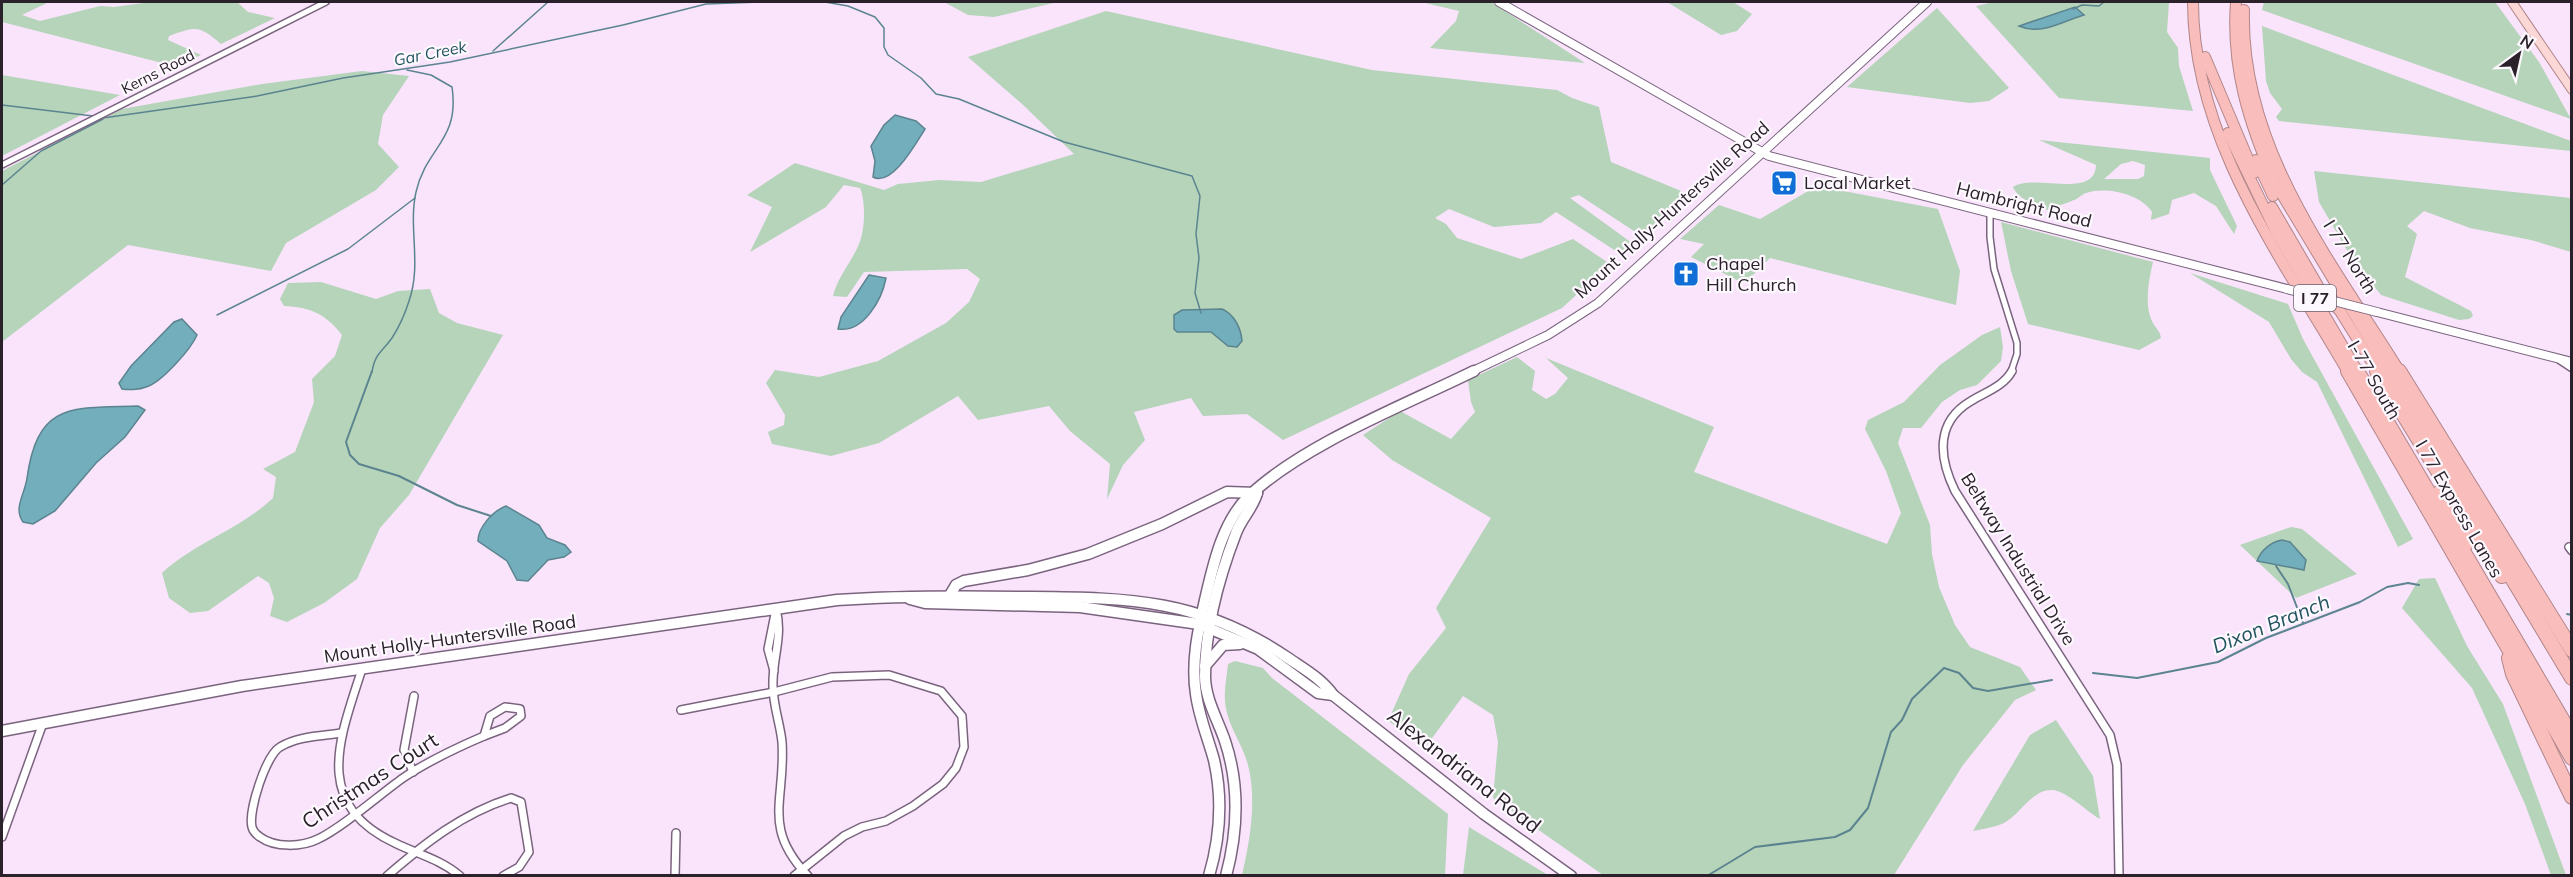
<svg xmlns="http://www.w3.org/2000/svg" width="2573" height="877" font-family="Mulish,sans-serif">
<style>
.green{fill:#b5d4b9;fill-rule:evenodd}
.water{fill:#72aebb;stroke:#5c8490;stroke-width:1.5}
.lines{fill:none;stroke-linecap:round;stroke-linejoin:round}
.stream-far1{stroke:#5c8490;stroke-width:1.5}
.stream{stroke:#5c8490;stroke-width:2}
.street-far1-casing{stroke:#7a637e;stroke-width:8}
.street-casing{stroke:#7a637e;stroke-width:10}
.secondary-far1-casing{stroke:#7a637e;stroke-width:10}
.secondary-casing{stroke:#7a637e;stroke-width:13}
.primary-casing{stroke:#b18689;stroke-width:10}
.highway-far1-casing{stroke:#b18689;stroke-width:12}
.highway-casing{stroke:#b18689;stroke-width:16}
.street-far1{stroke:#fff;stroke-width:5}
.street{stroke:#fff;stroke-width:7}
.secondary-far1{stroke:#fff;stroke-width:8}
.secondary{stroke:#fff;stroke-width:10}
.primary{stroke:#fbd7d6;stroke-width:8}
.highway-far1{stroke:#f9bdbb;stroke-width:10}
.highway{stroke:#f9bdbb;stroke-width:14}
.secondary-bridge-casing{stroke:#7a637e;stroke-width:10;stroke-linecap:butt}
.secondary-bridge{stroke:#fff;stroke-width:8}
.labels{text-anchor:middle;stroke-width:4.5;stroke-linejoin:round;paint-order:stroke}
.far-street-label{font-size:15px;fill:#2a212b;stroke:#fdf8fe}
.far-water-label{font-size:16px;font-style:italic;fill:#21545f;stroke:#fdf8fe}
.shield{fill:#fdf8fe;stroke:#69626a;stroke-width:1.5}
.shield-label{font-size:16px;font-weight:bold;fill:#2a212b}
.poi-label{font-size:18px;fill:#2a212b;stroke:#fdf8fe;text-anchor:start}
.street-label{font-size:18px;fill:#2a212b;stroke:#fdf8fe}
.water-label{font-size:20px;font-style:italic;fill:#21545f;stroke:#fdf8fe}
.near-street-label{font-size:21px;fill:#2a212b;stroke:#fdf8fe}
</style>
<rect width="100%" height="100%" fill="#f9e4fc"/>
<g class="green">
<path d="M2,2h47l-27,13 18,6 60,-15 14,1 37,-5h86l11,10 27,6 -54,26c-22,-19 -25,-18 -52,-8l-1,4 33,15 -21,10 -14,-1 -164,-42z"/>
<polygon points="944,2 1058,2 994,17 968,15"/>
<polygon points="1421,2 1491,2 1585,63 1430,48 1456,21 1459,11"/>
<polygon points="1667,2 1733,2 1752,14 1737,31 1721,35"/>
<polygon points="1994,2 2169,2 2167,32 2178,48 2179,66 2193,111 2059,98 1976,6"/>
<polygon points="2264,2 2495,2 2539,62 2571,119 2262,10"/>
<polygon points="1937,8 2009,88 1989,101 1970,103 1847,87"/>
<path d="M1106,11l266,59 185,20 15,8 27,9 12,55 75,31 -43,44 -64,-42 -9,3 62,45 -10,12 -66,-43 -15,11 -47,4 -45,-18 -14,9 11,6 11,14 64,21 52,-20 37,25 -48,44 -279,132 -36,-26 -44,2 -12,-18 -57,14 11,28 -22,25 -16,34 3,-35 -40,-33 -21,-25 -71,14 -20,-24 -79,47 -48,13 -59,-12 -4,-12 16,-7 1,-10 -19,-32 9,-13 44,7 59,-16 68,-38 23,-21 11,-23 -13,-10 -103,3 -17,25 -14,-1c5,-20 18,-33 26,-52 6,-13 7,-43 1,-56l-16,-3 -18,22 -76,45 22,-45 -25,-12 48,-32 89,27 14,-6 41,-4 42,2 93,-28 -53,-51 -53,-46z"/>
<polygon points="2262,26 2571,141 2571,151 2279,121 2276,117 2282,109 2270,93 2266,81"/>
<polygon points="362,71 409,76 383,115 378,144 399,167 376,190 286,243 271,271 128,245 2,342 2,171 122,109 262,84"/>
<polygon points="2,75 120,95 2,156"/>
<path d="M2039,140l171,18v12l27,56 -3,8 -18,-28 -22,-13 -22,7 -3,14 -18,6 1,-8c-11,-18 -46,-26 -66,-19 -4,1 -8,6 -12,7 -9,4 -18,6 -27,10 -12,-5 -29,-11 -34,-23 21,-14 82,13 83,-22zM2133,161l12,4 -1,11 -6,3h-34l17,-15z"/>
<polygon points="2314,171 2571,198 2571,252 2531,240 2470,228 2424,211 2407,226 2417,234 2405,277 2471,311 2473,316 2469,319 2459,320 2381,295 2351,257 2319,202"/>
<polygon points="1817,186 1938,209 1960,271 1956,305 1770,258 1754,274 1741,282 1691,257 1704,244 1680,239 1719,205 1760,219"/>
<path d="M2001,222l152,40c-4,17 -9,43 -1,59 3,7 8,9 9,17l-22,12 -111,-26 -17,-53z"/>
<polygon points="2190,273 2288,304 2303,339 2413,539 2398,547 2317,382 2302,372 2291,359 2269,322"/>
<path d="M321,282l55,17 22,-8 32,-2 9,24 18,10 46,12 -94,160 -29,33 -23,51 -33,24 -37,19 -17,-6 4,-18 -5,-15 -11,-7 -50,35 -18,2 -21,-15 -7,-25c35,-32 76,-42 111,-75l3,-21 -13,-8 32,-17 19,-50 -2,-23 23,-23 7,-21c-16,-21 -32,-28 -58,-29l-4,-7 8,-16z"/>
<polygon points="2000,327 2003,347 2001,361 1977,385 1960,390 1942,402 1921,428 1903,428 1898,443 1930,525 1932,554 1939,587 1955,625 1970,647 2020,667 2036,690 2015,700 1963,765 1894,875 1603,875 1493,798 1498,742 1493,715 1463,696 1427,745 1388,721 1409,674 1446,628 1436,608 1491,518 1392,460 1363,435 1400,411 1451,439 1475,412 1471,402 1468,380 1517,357 1535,371 1532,390 1546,399 1555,394 1568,378 1546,358 1714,427 1694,472 1887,544 1901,513 1886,471 1865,429 1868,420 1904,402 1940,365 1982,335"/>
<polygon points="2291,527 2302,529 2357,574 2296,598 2240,545"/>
<polygon points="2435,578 2467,646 2503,704 2566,875 2551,875 2525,804 2472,688 2402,608 2419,579"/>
<path d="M1235,661l28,7 9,10 176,136 -3,61h-203c8,-34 15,-75 6,-110 -5,-21 -22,-41 -23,-65 -1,-11 2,-25 3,-36z"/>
<path d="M2056,720l37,56 7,43c-14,-8 -32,-27 -47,-29 -20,-2 -33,25 -49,33 -9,4 -21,6 -31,8l57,-96z"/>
<polygon points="1469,827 1548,875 1463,875"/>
</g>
<g class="water">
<path d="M2075,7l9,8c-21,6 -43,21 -65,11z"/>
<path d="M895,115l21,6 9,8c-9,14 -33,58 -52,48l2,-16 -4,-15 13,-21z"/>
<path d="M869,275l17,3c-4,21 -22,55 -48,51l3,-12z"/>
<path d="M1222,309c12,5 19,19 20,32l-5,6 -9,-1 -17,-14h-34l-3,-3v-14l8,-5z"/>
<path d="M182,319l15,16c-6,14 -36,48 -51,52 -7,3 -18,3 -24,2l-3,-6 12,-17 43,-44z"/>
<path d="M138,406l7,4 -20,27 -29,26 -41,48 -22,13 -10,-2c-10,-14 2,-28 4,-44 11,-77 45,-70 111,-72z"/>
<path d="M506,506l33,19 8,13 18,7 6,7 -7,5 -16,3 -20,21 -11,-1 -10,-19 -29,-20c0,-14 15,-30 28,-35z"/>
<path d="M2282,540l8,2 16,18 -2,10 -47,-9c4,-11 14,-19 25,-21z"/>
</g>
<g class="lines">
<g class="stream-far1">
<polyline points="825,2 848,6 875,17 884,28 884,47 888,55 921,78 936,94 959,99 1064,142 1192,176 1200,196 1196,234 1199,258 1195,293 1201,313"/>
<polyline points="2073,9 2082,5 2099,6 2104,2"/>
<polyline points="493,51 548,2"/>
<polyline points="2,105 93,116"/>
<polyline points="103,118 257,96 343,78 450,62 623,25 706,4 760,2"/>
<polyline points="2,185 41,151 103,119"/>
<polyline points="217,315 348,249 415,198"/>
<path d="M372,372c3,-19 10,-20 20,-34 7,-11 13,-24 17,-37 13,-37 -1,-73 7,-109 10,-45 44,-51 36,-105l-21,-12 -24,-5"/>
</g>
<g class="stream">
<polyline points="372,371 346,442 350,455 359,464 399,476 457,505 491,516"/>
<polyline points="2276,566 2288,584 2303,623"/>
<polyline points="2567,614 2572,615"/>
<polyline points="2093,673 2137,678 2218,662 2266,638 2360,602 2387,587 2408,583 2419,585"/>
<polyline points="1707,876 1755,847 1835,837 1850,830 1868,808 1891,732 1902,720 1912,699 1944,668 1959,673 1973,688 1988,691 2052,680"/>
</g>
<defs>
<g id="street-far1">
<polyline points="2,165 326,2"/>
<polyline points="1990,213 1990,237 1994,269 2017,343 2017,354 2011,372"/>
<polyline points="2560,361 2572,369"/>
</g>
<g id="street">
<path d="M2012,371c-9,16 -27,21 -41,30 -36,21 -32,57 -16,90l155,244 7,30 2,111"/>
<polyline points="2569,547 2572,551"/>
<path d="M776,609c7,26 -3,48 -3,73 -1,21 7,40 9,60 4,58 -21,85 26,134"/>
<path d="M362,669c-22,69 -51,135 33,174 22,11 45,16 65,33"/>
<polyline points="774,671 768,649 776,609"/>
<polygon points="505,707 520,709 521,716 505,728 484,736 490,716"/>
<polyline points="681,710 774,692 832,677 889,675 941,691 962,716 964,747 956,768 943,784 913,806 886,821 862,827 844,836 794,876"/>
<path d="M342,733c-20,3 -44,3 -62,14 -14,8 -32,64 -28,80 1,4 5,8 8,10 15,11 42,10 58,2 24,-11 61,-44 85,-61 25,-17 53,-30 81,-42"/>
<polyline points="413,772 404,750 414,696"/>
<polyline points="2,837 43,723"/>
<path d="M387,876c38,-33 76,-63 124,-78l10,4 8,50 -10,15 -16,9"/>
<polyline points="675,876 676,833"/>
</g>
<g id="secondary-far1">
<polyline points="1499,2 1769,156 2287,289"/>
<polyline points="2377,312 2572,362"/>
<polyline points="1471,372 1548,335 1598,303 1927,2"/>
</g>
<g id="secondary">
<polyline points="950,595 956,585 964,581 1028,570 1088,554 1162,524 1227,492 1257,493"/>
<polyline points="910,599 925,603 1080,607 1199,624 1258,649 1318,693 1333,695"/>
<polyline points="1205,666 1223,645 1240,644"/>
<path d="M2,731l240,-45 595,-86c61,-4 121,-4 182,-3 104,1 178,-1 269,61 16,11 34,21 45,37l151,119 87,62"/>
<path d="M1209,876c11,-38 14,-77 5,-116 -6,-22 -15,-43 -18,-66 -5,-32 2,-63 9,-94 8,-34 17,-78 44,-104 55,-52 156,-91 225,-125"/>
<path d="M1226,876c12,-45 14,-90 -1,-135 -7,-21 -20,-42 -20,-65 0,-47 14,-99 31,-143 5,-14 17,-25 21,-40"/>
</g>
<polyline id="primary" points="2512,2 2572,90"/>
<g id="highway-far1">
<path d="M2193,2c0,138 89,256 155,370"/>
<path d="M2236,2c-5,65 13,122 39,181l114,189"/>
<path d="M2244,10c-4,137 87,251 156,362"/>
<polyline points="2205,57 2254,173"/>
<polyline points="2228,133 2277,234 2358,372"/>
<polyline points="2256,160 2273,196"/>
<polyline points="2272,207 2321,291 2340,311 2378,372"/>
</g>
<g id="highway">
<polyline points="2348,371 2572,758"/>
<polyline points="2357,371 2572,736"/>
<polyline points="2377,371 2502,576"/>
<polyline points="2388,371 2572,678"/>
<polyline points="2399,371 2572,650"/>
<polyline points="2440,492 2467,543"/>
<polyline points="2509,658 2513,674 2572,797"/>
</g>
</defs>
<use href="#street-far1" class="street-far1-casing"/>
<use href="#street" class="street-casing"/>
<use href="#secondary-far1" class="secondary-far1-casing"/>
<use href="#secondary" class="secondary-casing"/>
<use href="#primary" class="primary-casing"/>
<use href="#highway-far1" class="highway-far1-casing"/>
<use href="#highway" class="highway-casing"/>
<use href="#street-far1" class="street-far1"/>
<use href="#street" class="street"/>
<use href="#secondary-far1" class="secondary-far1"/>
<use href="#secondary" class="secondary"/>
<use href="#primary" class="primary"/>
<use href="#highway-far1" class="highway-far1"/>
<use href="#highway" class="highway"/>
<defs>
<polyline id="secondary-bridge" points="2287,289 2377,312"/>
</defs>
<use href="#secondary-bridge" class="secondary-bridge-casing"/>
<use href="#secondary-bridge" class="secondary-bridge"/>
</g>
<defs>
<symbol id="supermarket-square" viewBox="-11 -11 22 22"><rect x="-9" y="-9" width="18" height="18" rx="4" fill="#126ed7" stroke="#fdf8fe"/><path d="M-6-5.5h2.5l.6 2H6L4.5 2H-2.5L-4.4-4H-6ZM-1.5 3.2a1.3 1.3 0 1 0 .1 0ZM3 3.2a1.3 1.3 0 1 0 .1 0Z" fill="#fff"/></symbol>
<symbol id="church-square" viewBox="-11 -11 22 22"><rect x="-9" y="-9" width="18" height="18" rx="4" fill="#126ed7" stroke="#fdf8fe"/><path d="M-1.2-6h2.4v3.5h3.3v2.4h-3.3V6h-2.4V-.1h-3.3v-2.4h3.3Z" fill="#fff"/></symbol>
</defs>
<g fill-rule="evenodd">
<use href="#supermarket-square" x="1769" y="168" width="30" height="30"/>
<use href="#church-square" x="1671" y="259" width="30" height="30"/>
</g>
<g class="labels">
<g class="far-street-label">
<text transform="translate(158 72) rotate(-27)" y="5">Kerns Road</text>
</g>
<g class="far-water-label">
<text transform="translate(430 53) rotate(-11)" y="6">Gar Creek</text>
</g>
<rect class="shield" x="2294" y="285" width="42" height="26" rx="4.5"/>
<g class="shield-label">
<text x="2315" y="304">I 77</text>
</g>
<g class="poi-label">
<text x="1804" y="189">Local Market</text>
<text x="1706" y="270">Chapel<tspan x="1706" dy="21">Hill Church</tspan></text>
</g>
<g class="street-label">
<text transform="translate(2024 205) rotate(14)" y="6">Hambright Road</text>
<text transform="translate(1672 210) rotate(-42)" y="6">Mount Holly-Huntersville Road</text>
<text transform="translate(2350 257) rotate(58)" y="6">I 77 North</text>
<text transform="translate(2374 380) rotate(60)" y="6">I-77 South</text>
<text transform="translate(2459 509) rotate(60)" y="6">I 77 Express Lanes</text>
<text transform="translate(2018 559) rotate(58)" y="6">Beltway Industrial Drive</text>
<text transform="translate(450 639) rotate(-8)" y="6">Mount Holly-Huntersville Road</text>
</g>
<g class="water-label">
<text transform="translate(2271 624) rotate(-22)" y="7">Dixon Branch</text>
</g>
<g class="near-street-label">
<text transform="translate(1464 771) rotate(38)" y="7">Alexandriana Road</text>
<text transform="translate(370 781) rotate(-33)" y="7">Christmas Court</text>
</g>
</g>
<rect width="2573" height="877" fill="none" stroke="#2a212b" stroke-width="6"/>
<g transform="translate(2519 54) rotate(33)" stroke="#fdf8fe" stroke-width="4.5" paint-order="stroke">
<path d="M0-4.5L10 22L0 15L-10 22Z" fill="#2a212b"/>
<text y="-9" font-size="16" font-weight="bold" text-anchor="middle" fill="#2a212b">N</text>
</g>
</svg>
